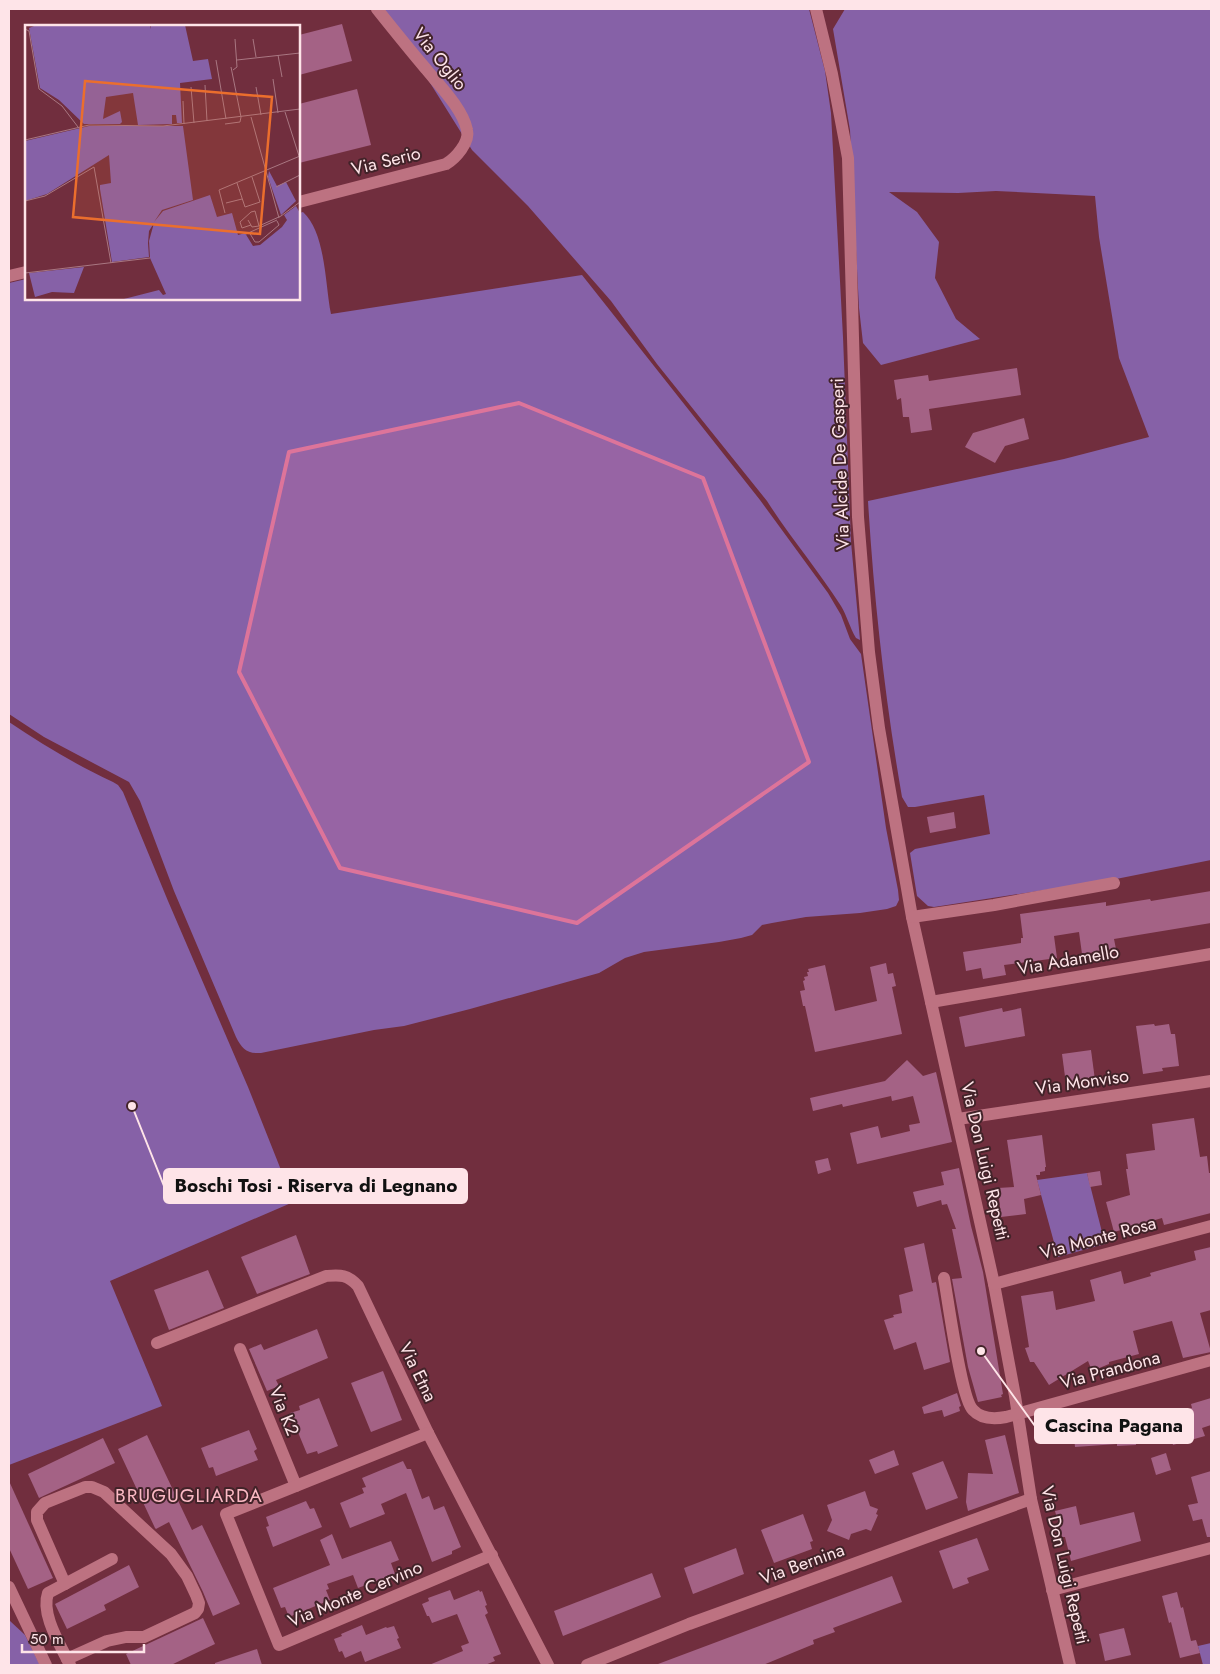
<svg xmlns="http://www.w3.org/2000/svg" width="1220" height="1674" font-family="Jost,sans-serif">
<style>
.green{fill:#8661a7}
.building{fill:#a46285}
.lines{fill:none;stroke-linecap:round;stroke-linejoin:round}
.minor{stroke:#bd7281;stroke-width:12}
.marked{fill:#dd749a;fill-opacity:0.2;stroke:#dd749a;stroke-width:4;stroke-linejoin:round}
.labels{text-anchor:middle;stroke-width:4;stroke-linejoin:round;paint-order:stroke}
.street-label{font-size:18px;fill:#fee4e8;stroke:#422329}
.neighbourhood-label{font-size:19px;letter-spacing:1px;fill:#fbb9c4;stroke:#422329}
.inset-road{fill:none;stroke:#a97782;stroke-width:1}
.view{fill:#eb6e2d;fill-opacity:0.15;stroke:#eb6e2d;stroke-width:2.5}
.inset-edge{fill:none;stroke:#fee4e8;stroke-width:2.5}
.leader{fill:none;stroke:#fee4e8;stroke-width:2}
.callout-dot{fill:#fee4e8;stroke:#422329;stroke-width:2}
.callout{fill:#fee4e8;stroke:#fee4e8;stroke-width:2}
.callout-label{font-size:19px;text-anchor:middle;font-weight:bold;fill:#111}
</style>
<rect width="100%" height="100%" fill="#712e3e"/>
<g class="green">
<path d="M374,9h435l16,62 6,42 12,224 8,205 9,98 -4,-2c-6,-10 -9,-22 -15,-32 -23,-36 -51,-69 -74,-105l-110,-137 -46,-63 -83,-95 -56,-56 -55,-88z"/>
<path d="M845,9h366v851l-95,19 -182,28 -6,-1 -11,-10 -7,-43 5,-4 75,-15 -6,-39 -69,12h-7l-6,-10c-17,-98 -28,-196 -34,-296l196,-42 85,-22 -30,-79 -20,-121 -4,-41 -99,-5 -38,2 -69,-1 28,20 22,30 -4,36 21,41 24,20 -99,26 -18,-22 -4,-35 -9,-178 -17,-101z"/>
<path d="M303,212c23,21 22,73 28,102l251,-39 178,225 68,93 13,22 9,24 11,15 25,174 12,62 1,10 -3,6 -9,3 -27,4 -54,4 -34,6 -10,2 -10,10 -11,3 -22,4 -75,10 -19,6 -26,15 -129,36 -66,17 -30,4 -113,23c-14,1 -19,-4 -25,-16l-62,-146 -34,-90 -11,-19 -85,-45 -35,-23v-431l17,-4v20h273v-86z"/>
<path d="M9,722c33,22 67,43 104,60l5,3 5,7 45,109 80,186 33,83 4,15 4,7 16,5 -195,84 52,125 -153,59z"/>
<polygon points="1087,1173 1105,1244 1058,1257 1037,1180"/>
<polygon points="9,1620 25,1635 40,1665 9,1665"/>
<polygon points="1211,1643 1211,1665 1203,1665 1198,1646"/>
</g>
<g class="building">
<polygon points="342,24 352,61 299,75 299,35"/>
<polygon points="357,89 371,145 299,163 299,104"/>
<polygon points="1017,368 1021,395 929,409 932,430 911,433 909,417 903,417 901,398 897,400 894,380 928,375 929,381"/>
<polygon points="1024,418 1029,439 1005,446 995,463 965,447 973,433"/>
<polygon points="954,812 956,828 930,833 927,817"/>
<polygon points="1211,891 1211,923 1114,939 1116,949 1082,954 1079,932 1054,936 1057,958 1004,965 1006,975 983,979 981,968 966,971 963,952 1021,943 1021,938 1023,938 1020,914 1106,902 1106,906 1150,899 1151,901"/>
<polygon points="886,963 888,974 893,973 896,986 892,987 902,1034 815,1052 805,1006 803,1006 800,991 805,990 803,981 805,980 804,977 808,976 807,972 809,972 808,969 825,965 835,1011 877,1001 870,967"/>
<polygon points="1002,1008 1003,1012 1021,1008 1025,1036 965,1047 959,1017"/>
<polygon points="1154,1024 1155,1026 1169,1024 1171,1034 1175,1034 1179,1066 1162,1068 1163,1071 1143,1074 1136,1026"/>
<polygon points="1091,1050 1095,1080 1066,1084 1062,1054"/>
<polygon points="907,1060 923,1076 936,1072 952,1142 857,1164 850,1133 878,1126 881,1138 910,1131 909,1125 920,1123 913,1096 892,1101 891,1096 843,1107 842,1104 813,1111 810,1098 885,1081"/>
<polygon points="1194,1118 1200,1157 1207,1156 1209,1173 1211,1173 1211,1213 1164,1225 1162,1218 1114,1232 1106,1202 1130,1195 1126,1169 1128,1169 1126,1154 1155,1150 1152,1124"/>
<polygon points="1042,1135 1046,1167 1045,1167 1045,1171 1040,1172 1040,1175 1036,1175 1041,1195 1024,1199 1026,1214 1001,1217 998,1188 1014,1187 1007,1140"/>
<polygon points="828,1158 831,1170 818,1174 815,1161"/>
<polygon points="959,1168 971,1226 983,1272 1003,1394 1001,1395 1002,1397 978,1402 968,1367 952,1279 962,1278 952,1229 956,1229 947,1204 942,1205 941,1200 917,1207 913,1192 944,1185 941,1172"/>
<polygon points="1100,1171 1102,1185 1090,1187 1087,1173"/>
<polygon points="296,1235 310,1274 257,1294 241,1257"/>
<polygon points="924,1243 932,1283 936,1282 950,1362 924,1370 916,1342 894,1350 884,1320 894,1317 893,1315 902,1313 899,1295 913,1291 904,1248"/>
<polygon points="1211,1247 1211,1310 1200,1313 1211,1352 1183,1358 1172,1321 1133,1331 1139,1354 1109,1362 1109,1364 1092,1371 1088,1361 1049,1385 1034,1362 1030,1362 1025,1348 1029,1347 1021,1296 1053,1291 1056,1310 1095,1301 1090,1280 1121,1271 1124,1284 1151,1276 1150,1273 1196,1260 1194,1251"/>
<polygon points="208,1270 224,1308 169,1330 154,1290"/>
<polygon points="317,1329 328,1358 276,1380 279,1386 267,1391 249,1349 261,1344 264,1350"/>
<polygon points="383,1371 402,1420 371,1432 351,1383"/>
<polygon points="957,1393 961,1406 959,1407 960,1411 944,1417 942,1410 924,1414 922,1407"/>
<polygon points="319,1398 338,1446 318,1454 317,1451 307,1454 290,1413 300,1410 299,1406"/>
<polygon points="1211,1398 1211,1425 1202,1428 1205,1436 1173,1445 1168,1425 1173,1424 1170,1414 1192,1408 1191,1404"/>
<polygon points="1134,1411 1136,1445 1117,1446 1117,1444 1075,1447 1072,1416"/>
<polygon points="249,1430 257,1449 254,1451 258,1460 216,1476 213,1467 209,1468 201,1448"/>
<polygon points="147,1435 192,1530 202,1525 240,1604 213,1616 203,1592 169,1522 156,1529 155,1528 118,1449"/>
<polygon points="1005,1435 1019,1493 968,1511 966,1502 968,1473 993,1474 985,1440"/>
<polygon points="103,1438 115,1463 39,1498 28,1474"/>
<polygon points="894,1450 899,1465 875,1474 869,1460"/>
<polygon points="1166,1453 1171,1470 1156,1475 1151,1458"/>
<polygon points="403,1461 407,1469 411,1469 422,1499 429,1496 434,1510 444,1506 461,1547 452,1551 452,1554 432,1562 406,1493 381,1504 385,1514 350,1528 340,1503 364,1493 362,1488 366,1487 362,1478"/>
<polygon points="943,1461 958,1498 926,1510 912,1473"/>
<polygon points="1211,1471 1211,1537 1207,1537 1202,1519 1193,1521 1188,1505 1198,1503 1191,1477"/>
<polygon points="9,1481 53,1578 28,1589 9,1548"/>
<polygon points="865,1491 870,1506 878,1509 876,1514 878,1515 871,1531 866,1529 851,1534 849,1540 827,1531 832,1520 827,1505"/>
<polygon points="306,1501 310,1509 314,1508 322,1527 273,1547 266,1527 269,1526 266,1517"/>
<polygon points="1076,1506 1080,1525 1134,1512 1141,1541 1071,1561 1065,1537 1062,1537 1055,1511"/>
<polygon points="803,1514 813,1541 810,1542 812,1549 774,1563 761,1530"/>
<polygon points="332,1534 342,1559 391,1541 399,1560 391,1563 395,1574 358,1588 353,1575 327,1584 329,1589 326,1590 330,1600 289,1617 285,1607 281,1608 273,1588 330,1565 320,1540"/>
<polygon points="977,1538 989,1570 967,1578 969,1583 953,1589 939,1551"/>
<polygon points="736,1548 744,1574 693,1594 684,1568"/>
<polygon points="129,1565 139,1587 104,1605 106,1610 67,1629 55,1604"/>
<polygon points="652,1573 661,1597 563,1636 554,1611"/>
<polygon points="892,1576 902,1602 833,1628 835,1632 813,1640 814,1644 763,1665 658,1665 658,1664"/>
<polygon points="450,1590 454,1600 479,1590 480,1592 482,1591 487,1605 485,1606 488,1613 485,1615 501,1654 493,1657 495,1661 485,1665 429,1665 463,1651 461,1646 469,1643 457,1614 432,1623 429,1616 427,1616 422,1604 429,1601 428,1598"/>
<polygon points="1177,1592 1181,1608 1183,1607 1191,1641 1196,1640 1200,1653 1180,1658 1171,1622 1169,1623 1162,1596"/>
<polygon points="203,1618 215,1644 171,1665 131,1665 126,1654"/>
<polygon points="362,1625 366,1635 386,1627 387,1628 394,1626 399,1638 397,1639 401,1648 365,1662 361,1651 345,1658 342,1651 339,1652 334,1639 342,1636 341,1634"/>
<polygon points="1124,1628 1131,1655 1105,1661 1099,1634"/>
<polygon points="257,1649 262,1665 215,1665 215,1663"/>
</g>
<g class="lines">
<g class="minor">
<polyline points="816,9 832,74 848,158 858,517 869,652 879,728 912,917 994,1284 1015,1396 1031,1499 1070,1665"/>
<path d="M299,202l147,-38c10,-6 24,-22 21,-34 -4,-21 -28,-45 -41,-61 -17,-20 -33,-40 -49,-60"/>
<polyline points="9,276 26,272"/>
<polyline points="912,917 994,905 1114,883"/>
<polyline points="931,1002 1211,954"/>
<polyline points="958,1119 1211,1081"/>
<path d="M944,1278c4,21 17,121 29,132 8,9 22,9 33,7l205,-57"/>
<polyline points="994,1284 1211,1226"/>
<path d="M157,1343l169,-67c14,-1 21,-2 32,10l70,147 120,232"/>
<polyline points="240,1349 296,1486"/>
<polyline points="428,1433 226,1514 279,1645 492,1555"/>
<polyline points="65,1584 37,1520 37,1512 45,1503 85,1487 92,1487 104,1492 171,1554 187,1576 196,1595 199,1603 198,1609 195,1613 144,1637 126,1637 107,1641 67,1659 70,1665"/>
<polyline points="9,1587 46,1665"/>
<polyline points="1052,1590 1211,1548"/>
<path d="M67,1659c-9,-18 -26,-46 -19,-66l64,-34"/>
<polyline points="587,1665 689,1624 1031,1499"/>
</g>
</g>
<path class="marked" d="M519,403l184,75 106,284 -232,161 -237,-55 -101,-196 50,-220z"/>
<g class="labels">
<g class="street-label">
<text transform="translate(440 59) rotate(51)" y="6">Via Oglio</text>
<text transform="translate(386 161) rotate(-14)" y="6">Via Serio</text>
<text transform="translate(840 464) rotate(-92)" y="6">Via Alcide De Gasperi</text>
<text transform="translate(1068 960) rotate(-10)" y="6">Via Adamello</text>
<text transform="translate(1082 1082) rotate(-8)" y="6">Via Monviso</text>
<text transform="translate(985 1161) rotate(77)" y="6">Via Don Luigi Repetti</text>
<text transform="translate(1098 1238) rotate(-15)" y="6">Via Monte Rosa</text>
<text transform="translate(1110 1370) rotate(-15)" y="6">Via Prandona</text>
<text transform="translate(418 1372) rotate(64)" y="6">Via Etna</text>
<text transform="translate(284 1411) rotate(68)" y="6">Via K2</text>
<text transform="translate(802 1564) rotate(-20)" y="6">Via Bernina</text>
<text transform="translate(1065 1565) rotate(77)" y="6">Via Don Luigi Repetti</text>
<text transform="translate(355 1594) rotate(-23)" y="6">Via Monte Cervino</text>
</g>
<g class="neighbourhood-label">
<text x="189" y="1502">BRUGUGLIARDA</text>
</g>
</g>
<g transform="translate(25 25)">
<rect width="275" height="275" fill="#712e3e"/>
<path d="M2,0h123l1,4v-4h34l8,36 15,-2 4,20 -32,4 2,40h-5l-1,-8h-4v9l-34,1 -5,-32 -27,4 -3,22 17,-8 2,11 -2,2h-36l-25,-24 -19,-12 -11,-60 5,-2zM64,101h94l10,74 -31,10 -8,12 9,-11 47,-16 7,22 15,-4 6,22 7,-2 8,13 7,-1 22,-18 5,-7 -3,-5 12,-9 4,7v87h-180l39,-10 4,5 3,-1 -16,-36 -1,-17 5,-18 -5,8 -1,12 1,14 -37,5 -12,-73v-4l11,-2 -2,-28 -62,39 -22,7v-60zM244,146l8,15 9,-4 10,19 -15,14 -13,-38zM59,242l-10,26 -22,-1 -17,5 -6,-24z" fill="#8661a7"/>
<path class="inset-road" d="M0,4l4,2 10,58 23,17 16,21M228,14l3,18M253,30l4,22M191,35l10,59M212,35l63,-7M206,42l10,50M208,45l4,-3 -2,-28M248,54l5,34M180,60l2,36M166,62l3,36M231,62l5,28M158,76l1,23M260,87l14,44M226,92l28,101M200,99l15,-2 1,-5M0,115l64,-15 74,1 137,-17M212,158l8,24 15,-5 -8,-25M251,162l24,-12M0,176l20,-5 49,-29 17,96M201,178l16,-4M200,188l-6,-23 81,-34M223,195l4,7 7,-1M226,200l-9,3 -2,-6 11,-10 4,-1 4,15 22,-10 19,-14M224,207l6,10h4l20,-17 -2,-4M221,209l31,-14M0,248l125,-15"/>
<path class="view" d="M60,56l187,16 -12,137 -187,-17z"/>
<rect width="275" height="275" class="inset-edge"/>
</g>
<path class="leader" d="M132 1106L164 1186M981 1351L1035 1426"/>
<g class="callout-dot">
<circle cx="132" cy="1106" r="5"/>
<circle cx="981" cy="1351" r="5"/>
</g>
<g class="callout">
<rect x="164" y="1169" width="303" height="34" rx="5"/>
<rect x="1035" y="1409" width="158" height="34" rx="5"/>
</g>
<g class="callout-label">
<text x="316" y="1192">Boschi Tosi - Riserva di Legnano</text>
<text x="1114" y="1432">Cascina Pagana</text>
</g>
<rect width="1220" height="1674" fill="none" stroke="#fee4e8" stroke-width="20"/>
<path d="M22 1644v8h122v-8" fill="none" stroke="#fee4e8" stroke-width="2.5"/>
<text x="30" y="1644" font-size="15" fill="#fee4e8" stroke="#422329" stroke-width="4" paint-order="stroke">50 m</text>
</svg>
